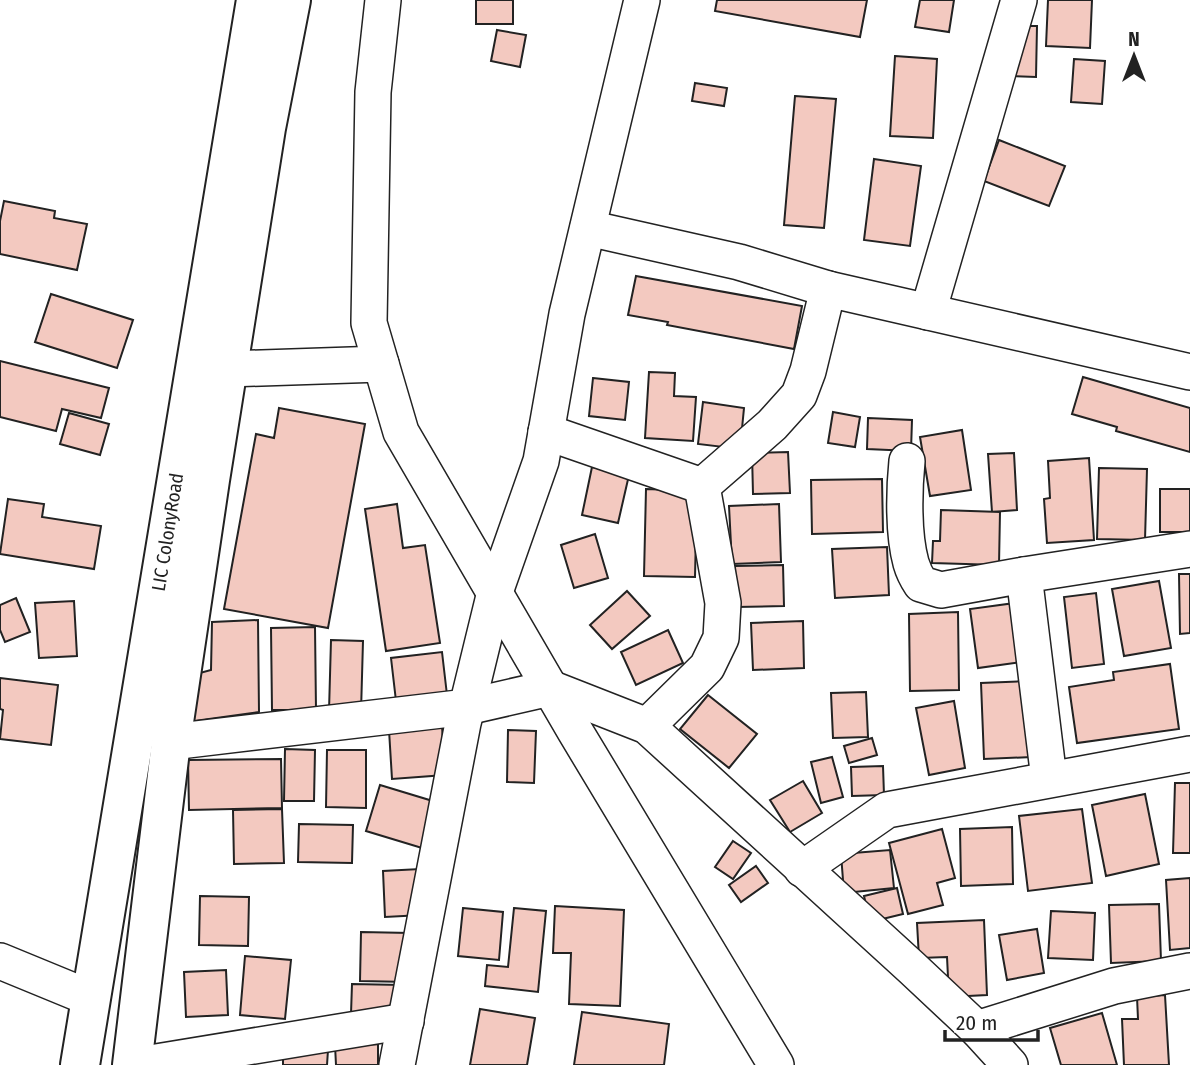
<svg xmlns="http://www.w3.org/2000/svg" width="1190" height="1065" font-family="'Fira Sans Condensed',sans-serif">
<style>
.building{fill:#f3c9c0;stroke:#222;stroke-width:2}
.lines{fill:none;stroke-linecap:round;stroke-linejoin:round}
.minor-casing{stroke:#222;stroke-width:38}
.major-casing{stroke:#222;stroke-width:42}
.minor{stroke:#fff;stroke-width:35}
.major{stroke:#fff;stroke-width:38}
.labels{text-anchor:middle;stroke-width:5;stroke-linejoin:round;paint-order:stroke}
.street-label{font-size:19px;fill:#222;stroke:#fff}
</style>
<rect width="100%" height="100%" fill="#fff"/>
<g class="building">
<rect x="476" y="0" width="37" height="24"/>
<polygon points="717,0 867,0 860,37 715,11"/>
<polygon points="920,0 954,0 949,32 915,27"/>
<polygon points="1048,0 1092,0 1090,48 1046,46"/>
<polygon points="1013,26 1037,26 1036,77 1011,76"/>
<polygon points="497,30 526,35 520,67 491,61"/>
<polygon points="895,56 937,59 933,138 890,136"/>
<polygon points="1074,59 1105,61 1102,104 1071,102"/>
<polygon points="695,83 727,88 724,106 692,101"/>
<polygon points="795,96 836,99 824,228 784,225"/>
<polygon points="999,140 1065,166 1049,206 984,181"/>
<polygon points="874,159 921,166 910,246 864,240"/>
<polygon points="4,201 55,211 54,218 87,224 77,270 0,254 0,221"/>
<polygon points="636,276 802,306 794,349 667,325 668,322 628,315"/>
<polygon points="51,294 133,320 117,368 35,342"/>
<polygon points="0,361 109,388 101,418 62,409 56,431 0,417"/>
<polygon points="649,372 675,373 674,396 696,397 693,441 645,438"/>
<polygon points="1083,377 1190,408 1190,452 1116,431 1117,427 1072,414"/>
<polygon points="593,378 629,382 625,420 589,416"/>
<polygon points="703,402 744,408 740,449 698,444"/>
<polygon points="279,408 365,424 328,628 224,609 256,434 274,438"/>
<polygon points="833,412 860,417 855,447 828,443"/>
<polygon points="69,413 109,424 100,455 60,444"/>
<polygon points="868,418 912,420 911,451 867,449"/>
<polygon points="962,430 971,490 930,496 920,437"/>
<polygon points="788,452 790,493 753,494 752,453"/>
<polygon points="1014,453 1017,510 992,512 988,454"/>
<polygon points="1089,458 1094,540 1047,543 1044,499 1050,498 1048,461"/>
<polygon points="592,467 629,475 618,523 582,515"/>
<polygon points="1099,468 1147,469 1145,540 1097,539"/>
<polygon points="882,479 883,532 812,534 811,480"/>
<polygon points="646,489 697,491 695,577 644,576"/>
<rect x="1160" y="489" width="30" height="43"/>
<polygon points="8,499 44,504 42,517 101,526 94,569 0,554"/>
<polygon points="397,504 403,548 425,545 440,643 386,651 365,509"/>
<polygon points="779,504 781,562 732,564 729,506"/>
<polygon points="941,510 1000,512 999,565 932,563 933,541 940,541"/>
<polygon points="595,534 608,578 574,588 561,545"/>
<polygon points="887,547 889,595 835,598 832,549"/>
<polygon points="783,565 784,606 736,607 735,566"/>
<polygon points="1179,574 1190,574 1190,633 1180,634"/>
<polygon points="1159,581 1171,648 1124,656 1112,589"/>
<polygon points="627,591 650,616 612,649 590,625"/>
<polygon points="1096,593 1104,664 1072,668 1064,597"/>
<polygon points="16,598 30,632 5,642 0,630 0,605"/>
<polygon points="74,601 77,656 39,658 35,603"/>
<polygon points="1015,603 1022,662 978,668 970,609"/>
<polygon points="958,612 959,690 910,691 909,614"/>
<polygon points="258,620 259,712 180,723 185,677 211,670 212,622"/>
<polygon points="803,621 804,668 753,670 751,623"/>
<polygon points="315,627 316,710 272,710 271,628"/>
<polygon points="668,630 683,663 636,685 621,652"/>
<polygon points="331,640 363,641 361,712 329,711"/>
<polygon points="442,652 447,695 396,701 391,658"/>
<polygon points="1170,664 1179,729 1077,743 1069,687 1114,680 1113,672"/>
<polygon points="0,678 58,685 51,745 0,739 3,710 0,709"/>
<polygon points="1028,681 1032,757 984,759 981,683"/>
<polygon points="866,692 868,737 833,738 831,693"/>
<polygon points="708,695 757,734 729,768 680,729"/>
<polygon points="954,701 965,768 929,775 916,708"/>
<polygon points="442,726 445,775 392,779 389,730"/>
<polygon points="508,730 536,731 534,783 507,782"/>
<polygon points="872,738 877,755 849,763 844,746"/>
<polygon points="285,749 315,750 314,801 284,801"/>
<polygon points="327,750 366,750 366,808 326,807"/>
<polygon points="832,757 843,797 821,803 811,762"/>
<polygon points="281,759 282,808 189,810 188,760"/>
<polygon points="883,766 884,795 852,796 851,767"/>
<polygon points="803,781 822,813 790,832 770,800"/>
<polygon points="1175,783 1190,783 1190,853 1173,853"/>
<polygon points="380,785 436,802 422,848 366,831"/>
<polygon points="1145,794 1159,864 1106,876 1092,805"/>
<polygon points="282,809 284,863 234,864 233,810"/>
<polygon points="1082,809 1092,883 1028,891 1019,816"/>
<polygon points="299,824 353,825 352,863 298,862"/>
<polygon points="1012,827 1013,884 961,886 960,829"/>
<polygon points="942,829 955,878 937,883 943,905 908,914 889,843"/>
<polygon points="733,841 751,853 733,879 715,867"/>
<polygon points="890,850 894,888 844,893 841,854"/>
<polygon points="756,866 768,883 741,902 729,885"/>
<polygon points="420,869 422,915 385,917 383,871"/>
<polygon points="1190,878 1190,948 1170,950 1166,880"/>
<polygon points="897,888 903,914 870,922 864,896"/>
<polygon points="200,896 249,897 248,946 199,945"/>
<polygon points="1159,904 1161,961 1111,963 1109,905"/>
<polygon points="555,906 624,910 620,1006 569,1004 571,953 553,953"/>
<polygon points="463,908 503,912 499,960 458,956"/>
<polygon points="514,908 546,911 538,992 485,986 487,965 508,967"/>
<polygon points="1051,911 1095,913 1093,960 1048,958"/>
<polygon points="984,920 987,995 949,997 947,957 919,958 917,923"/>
<polygon points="1037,929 1044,973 1007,980 999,935"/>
<polygon points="361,932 410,933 409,982 360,981"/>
<polygon points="245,956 291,960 285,1019 240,1015"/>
<polygon points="226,970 228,1015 186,1017 184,972"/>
<polygon points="352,984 402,985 401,1015 351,1014"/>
<polygon points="1165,995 1169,1065 1124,1065 1122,1019 1138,1019 1137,997"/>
<polygon points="480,1009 535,1018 527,1065 470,1065"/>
<polygon points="582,1012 669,1024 664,1065 574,1065"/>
<polygon points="1102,1013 1117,1065 1061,1065 1050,1028"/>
<polygon points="378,1044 378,1065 336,1065 335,1045"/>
<polygon points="283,1048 328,1050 327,1065 283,1065"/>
</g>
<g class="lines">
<defs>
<g id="minor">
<polyline points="383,0 373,92 369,323 401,432 575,731 776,1065"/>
<polyline points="588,228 739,262 828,289 808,371 799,395 772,425 702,486 723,603 721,638 707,667 647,726"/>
<polyline points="828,289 1190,372"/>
<polyline points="928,312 1019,0"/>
<polyline points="228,369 381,364"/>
<polyline points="546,432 702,486"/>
<path d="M907,461c-3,30 -4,73 4,102 2,7 6,15 10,21l20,6 83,-15"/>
<polyline points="171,742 467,707 550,688 647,726 912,968 977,1029 1010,1065"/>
<polyline points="1049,779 1024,575 1190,549"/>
<polyline points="802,869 887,810 1190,754"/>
<polyline points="0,961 90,998"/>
<polyline points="977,1029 1114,986 1190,971"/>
<polyline points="138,1065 406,1021"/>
<polyline points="397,1065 463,723 495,592 541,461 567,314 642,0"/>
</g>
<g id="major">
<polyline points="80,1065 256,0"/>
<polyline points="132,1065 171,742 210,480 266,128 291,0"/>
</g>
</defs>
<use href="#minor" class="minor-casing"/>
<use href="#major" class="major-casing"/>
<use href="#minor" class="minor"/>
<use href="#major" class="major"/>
</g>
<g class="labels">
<g class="street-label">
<text transform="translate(167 532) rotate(-81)" y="7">LIC ColonyRoad</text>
</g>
</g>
<g transform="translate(1134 56)" stroke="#ffffff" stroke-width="5" paint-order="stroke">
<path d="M0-5L12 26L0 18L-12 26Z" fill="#222222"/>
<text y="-10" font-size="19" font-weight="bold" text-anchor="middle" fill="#222222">N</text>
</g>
<path d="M945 1030v10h93v-10" fill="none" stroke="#222222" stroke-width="3.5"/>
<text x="956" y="1030" font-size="21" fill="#222222" stroke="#ffffff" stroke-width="5" paint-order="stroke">20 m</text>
</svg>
